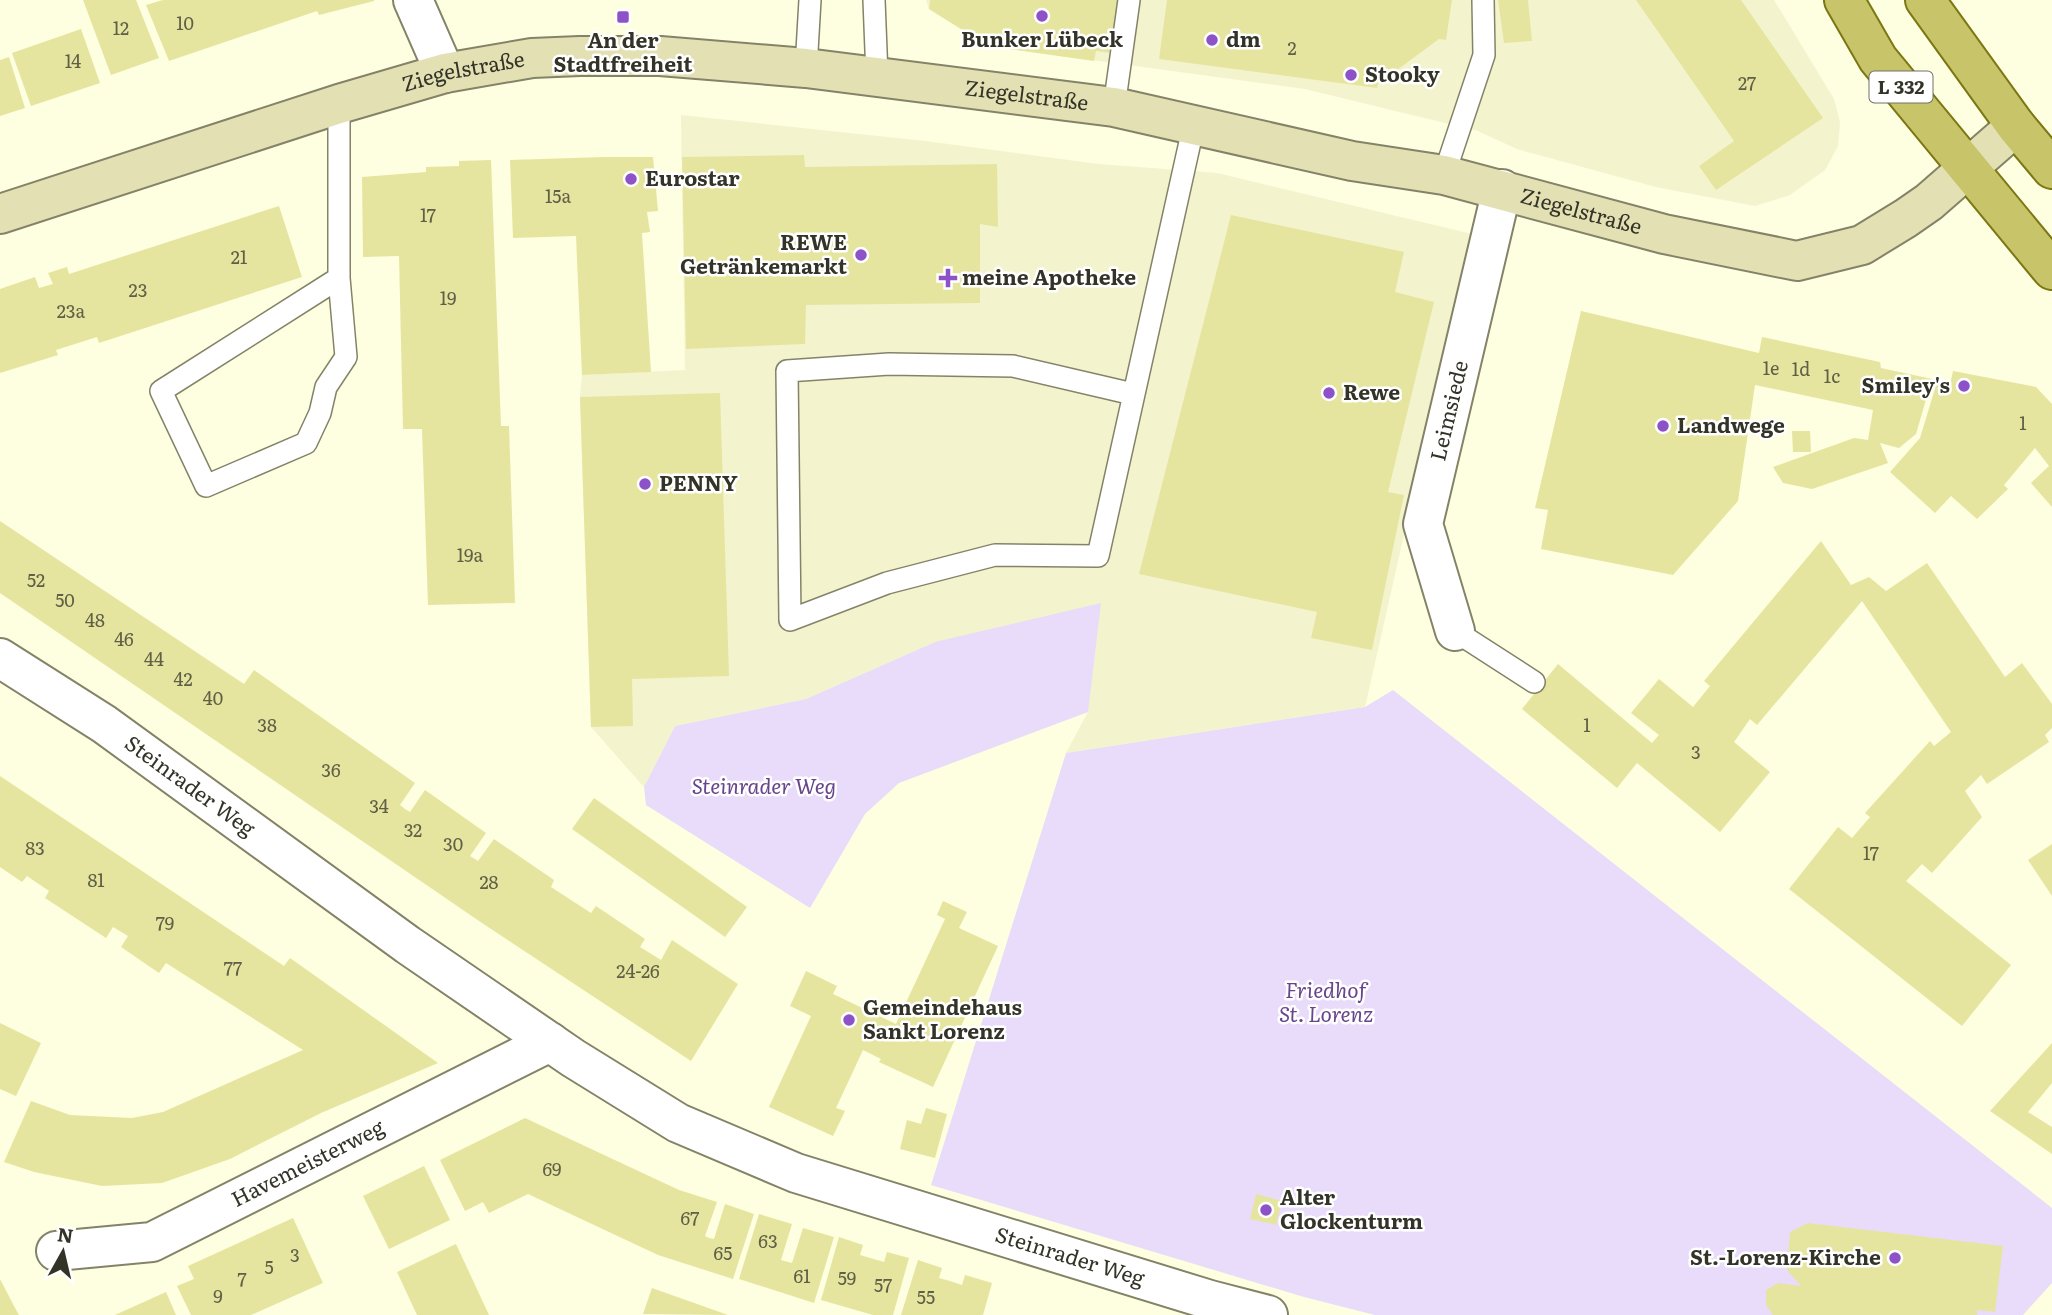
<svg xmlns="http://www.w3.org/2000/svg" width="2052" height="1315" font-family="Literata,serif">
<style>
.built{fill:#f3f3ce}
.green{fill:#e8dcfa}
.building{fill:#e6e5a0}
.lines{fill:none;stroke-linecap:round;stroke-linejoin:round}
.lane-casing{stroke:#848368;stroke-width:24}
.street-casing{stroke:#848368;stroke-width:42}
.secondary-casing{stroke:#848368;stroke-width:42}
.primary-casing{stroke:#7b7712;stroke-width:42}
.lane{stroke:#fff;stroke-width:21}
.street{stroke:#fff;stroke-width:38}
.secondary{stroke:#e3e1b4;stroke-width:38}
.primary{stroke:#c7c46a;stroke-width:38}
.poi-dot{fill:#8d51c8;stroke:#fff;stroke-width:2.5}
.labels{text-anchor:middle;stroke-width:5;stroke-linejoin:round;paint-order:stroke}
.number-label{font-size:18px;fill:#606046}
.shield{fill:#fff;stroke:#707068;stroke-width:2}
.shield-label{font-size:19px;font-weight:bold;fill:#333328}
.poi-label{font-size:21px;font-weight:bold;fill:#333328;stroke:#fff;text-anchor:start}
.street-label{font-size:21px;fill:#333328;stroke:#fff}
.park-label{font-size:21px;font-style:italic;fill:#67448c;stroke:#fff}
</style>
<rect width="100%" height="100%" fill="#fefee0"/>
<g class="built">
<polygon points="926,0 1774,0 1834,99 1840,122 1838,146 1825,170 1790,195 1755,206 1656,187 1517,149 1478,131 1305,89 988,46 929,9"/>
<polygon points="681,115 925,141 1098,164 1217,173 1472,234 1365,707 1066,753 1088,712 935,642 806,699 675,726 644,787 591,727 580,397 582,375 685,370"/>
</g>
<g class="green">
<polygon points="1101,603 1088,712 899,783 865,814 810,908 646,805 644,787 675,726 806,699 935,642"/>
<polygon points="1393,690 2052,1208 2052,1283 2023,1315 1375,1315 1304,1297 931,1185 1066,753 1365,707"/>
</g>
<g class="building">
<polygon points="83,0 136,0 159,58 111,75"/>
<polygon points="163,0 374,0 374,1 319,15 317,11 169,61 146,5"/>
<polygon points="930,0 1120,0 1112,53 1096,51 1094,61 988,46 929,9"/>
<polygon points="1167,0 1452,0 1446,40 1439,39 1378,84 1377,88 1159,59"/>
<polygon points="1498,0 1528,0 1532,41 1504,43"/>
<polygon points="1636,0 1741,0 1823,118 1716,190 1699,166 1734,141"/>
<polygon points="81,29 100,83 31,106 12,53"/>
<polygon points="9,57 25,108 0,116 0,60"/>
<polygon points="804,155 805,167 997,164 998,227 980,224 980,303 806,305 805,344 686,349 682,157"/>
<polygon points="604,157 653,157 658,211 647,212 650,232 642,233 651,372 582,375 576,236 513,238 510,160"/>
<polygon points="491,160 501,426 509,426 515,603 428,605 422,429 403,429 399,256 363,257 362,177 426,172 426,167 459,166 459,161"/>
<polygon points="279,206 302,277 99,343 97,337 56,350 58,355 0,373 0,289 35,277 39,288 53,284 48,273 67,267 69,274"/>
<polygon points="1231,215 1404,252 1395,292 1434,302 1388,492 1404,495 1372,650 1311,638 1317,612 1139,574"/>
<polygon points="1581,311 1759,353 1762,337 1880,362 1881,368 1932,379 1916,434 1899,448 1880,443 1888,463 1812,489 1783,483 1773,467 1854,438 1868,440 1873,410 1755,385 1738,501 1673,575 1541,549 1548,510 1535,508"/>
<polygon points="1953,371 2036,387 2052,404 2052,507 2031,483 2049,466 2035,448 2004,485 2008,489 1977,519 1951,496 1935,513 1890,472 1920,438 1937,382 1950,385"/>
<polygon points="720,393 729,676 632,679 633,726 591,727 580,397"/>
<polygon points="1792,431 1810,431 1811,452 1793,452"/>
<polygon points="0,521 244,684 254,670 415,783 400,805 405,809 410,812 425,790 452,809 486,833 470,856 478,861 494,839 554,880 551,887 591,913 596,906 645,939 640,947 661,960 672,940 738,984 691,1061 482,923 0,593"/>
<polygon points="1821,541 1851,585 1869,577 1886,591 1927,563 2005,677 2022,663 2052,704 2052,728 2045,735 2049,742 1987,784 1981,775 1965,791 1982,817 1932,873 1922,864 1906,881 2011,965 1962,1026 1789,889 1838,827 1852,838 1870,817 1865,813 1930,741 1934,746 1951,732 1862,601 1757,725 1750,719 1734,742 1770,772 1720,832 1637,763 1617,788 1522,709 1558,664 1652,743 1659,735 1631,713 1659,679 1693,707 1710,686 1704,681"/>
<polygon points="0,776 284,966 290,958 438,1063 321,1113 230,1159 162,1183 102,1186 34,1172 4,1162 31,1101 70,1115 132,1118 163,1112 303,1050 166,963 159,973 121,947 128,936 113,927 106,938 45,898 49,891 27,876 22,882 0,867"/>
<polygon points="594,798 747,907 725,937 572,829"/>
<polygon points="2052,844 2052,896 2028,860"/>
<polygon points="943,901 967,912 959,928 998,946 933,1087 879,1062 881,1059 863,1050 836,1108 845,1111 833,1136 769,1107 811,1016 790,1006 806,971 837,986 833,994 896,1024 945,919 937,915"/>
<polygon points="0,1023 41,1043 16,1096 0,1089"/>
<polygon points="2052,1043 2052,1083 2028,1112 2052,1127 2052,1154 1990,1111"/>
<polygon points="926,1108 947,1114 935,1158 900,1149 907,1120 921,1124"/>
<polygon points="525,1118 679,1190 717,1202 705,1236 709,1238 714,1239 725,1204 754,1214 733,1279 658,1255 528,1194 489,1213 483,1202 465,1211 440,1160"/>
<polygon points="424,1166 450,1220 389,1249 363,1196"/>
<polygon points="1256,1194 1282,1201 1276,1225 1250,1219"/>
<polygon points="759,1214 792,1224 781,1260 792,1263 803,1228 834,1237 814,1303 739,1279"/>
<polygon points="293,1218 323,1283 251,1315 191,1315 177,1286 194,1279 188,1266"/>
<polygon points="1808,1223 2003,1246 1995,1312 1977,1310 1977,1315 1773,1315 1766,1305 1766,1290 1778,1283 1801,1286 1787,1270 1790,1232"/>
<polygon points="839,1237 863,1245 860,1255 884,1262 887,1252 909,1258 893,1315 873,1315 821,1300"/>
<polygon points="456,1244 489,1315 417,1315 397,1272"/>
<polygon points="918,1260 942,1268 939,1278 950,1281 962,1285 965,1275 992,1283 983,1315 901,1315"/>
<polygon points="0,1279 14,1306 19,1315 0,1315"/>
<polygon points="652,1288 728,1315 643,1314"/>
<polygon points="166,1292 176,1315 115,1315"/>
</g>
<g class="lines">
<defs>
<g id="lane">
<polyline points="874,0 877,76"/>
<polyline points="806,68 810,0"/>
<polyline points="1114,107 1129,0"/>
<polyline points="1444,175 1484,55 1483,0"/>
<polyline points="339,278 161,391 206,486 306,443 320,413 326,387 346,357 339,278 339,104"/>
<polyline points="1133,394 1013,366 889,364 787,371 790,620 887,583 995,555 1098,556 1194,124"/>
<polyline points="1455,631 1534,682"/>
</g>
<g id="street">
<polyline points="413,0 445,73"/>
<path id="s1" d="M1455,631l-32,-107 79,-335"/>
<path id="s2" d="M0,658l104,66 304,221 165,113 105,65 118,50 414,127 58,15"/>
<path id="s3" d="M56,1251l96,-9 398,-200"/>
</g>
<g id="secondary">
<path id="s4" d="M0,214l339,-110 106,-31 87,-15 48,-2h80l146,12 308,39 238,54 92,14 220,59 133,27 65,-16 44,-27 23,-16 87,-76"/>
</g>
<g id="primary">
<polyline points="1844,0 1878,59 2052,270"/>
<polyline points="1925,0 2016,126 2052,169"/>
</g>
</defs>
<use href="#lane" class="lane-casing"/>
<use href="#street" class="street-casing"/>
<use href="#secondary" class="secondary-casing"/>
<use href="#primary" class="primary-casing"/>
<use href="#lane" class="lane"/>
<use href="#street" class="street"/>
<use href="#secondary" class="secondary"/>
<use href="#primary" class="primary"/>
</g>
<g class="poi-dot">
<circle cx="1042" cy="16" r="7"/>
<rect x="616" y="10" width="14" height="14" rx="3.5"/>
<circle cx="1212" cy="40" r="7"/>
<circle cx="1351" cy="75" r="7"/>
<circle cx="631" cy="179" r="7"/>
<circle cx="861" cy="255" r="7"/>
<path d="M944.5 267.5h7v7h7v7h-7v7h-7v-7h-7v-7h7z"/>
<circle cx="1964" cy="386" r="7"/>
<circle cx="1329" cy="393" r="7"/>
<circle cx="1663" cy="426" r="7"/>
<circle cx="645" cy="484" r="7"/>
<circle cx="849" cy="1020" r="7"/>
<circle cx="1266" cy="1210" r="7"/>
<circle cx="1895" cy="1258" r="7"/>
</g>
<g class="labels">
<g class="number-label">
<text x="185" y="30">10</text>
<text x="121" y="35">12</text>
<text x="1292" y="55">2</text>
<text x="73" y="68">14</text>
<text x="1747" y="90">27</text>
<text x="558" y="203">15a</text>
<text x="428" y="222">17</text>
<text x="239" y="264">21</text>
<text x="138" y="297">23</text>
<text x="448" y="305">19</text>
<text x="71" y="318">23a</text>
<text x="1771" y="375">1e</text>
<text x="1801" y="376">1d</text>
<text x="1832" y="383">1c</text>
<text x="2023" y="430">1</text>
<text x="470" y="562">19a</text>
<text x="36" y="587">52</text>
<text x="65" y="607">50</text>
<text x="95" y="627">48</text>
<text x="124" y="646">46</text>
<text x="154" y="666">44</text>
<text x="183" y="686">42</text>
<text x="213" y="705">40</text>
<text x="267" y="732">38</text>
<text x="1587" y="732">1</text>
<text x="1696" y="759">3</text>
<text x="331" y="777">36</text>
<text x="379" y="813">34</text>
<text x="413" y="837">32</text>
<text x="453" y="851">30</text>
<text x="35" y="855">83</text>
<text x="1871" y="860">17</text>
<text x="96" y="887">81</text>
<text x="489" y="889">28</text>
<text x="165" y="930">79</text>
<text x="233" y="975">77</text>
<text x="638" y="978">24-26</text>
<text x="552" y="1176">69</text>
<text x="690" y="1225">67</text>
<text x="768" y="1248">63</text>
<text x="723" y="1260">65</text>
<text x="295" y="1262">3</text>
<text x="269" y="1274">5</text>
<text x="802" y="1283">61</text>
<text x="847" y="1285">59</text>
<text x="242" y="1286">7</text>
<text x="883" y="1292">57</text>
<text x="218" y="1303">9</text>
<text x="926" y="1304">55</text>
</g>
<rect class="shield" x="1869.5" y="71.5" width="63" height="31" rx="5"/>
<g class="shield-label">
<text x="1901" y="94">L 332</text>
</g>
<g class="poi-label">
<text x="1042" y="47" text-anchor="middle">Bunker Lübeck</text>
<text x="1226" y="47">dm</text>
<text x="623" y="48" text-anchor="middle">An der<tspan x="623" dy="24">Stadtfreiheit</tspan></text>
<text x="1365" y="82">Stooky</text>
<text x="645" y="186">Eurostar</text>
<text x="847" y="250" text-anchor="end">REWE<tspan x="847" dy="24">Getränkemarkt</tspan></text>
<text x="962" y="285">meine Apotheke</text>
<text x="1950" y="393" text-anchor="end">Smiley's</text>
<text x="1343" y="400">Rewe</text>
<text x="1677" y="433">Landwege</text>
<text x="659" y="491">PENNY</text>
<text x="863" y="1015">Gemeindehaus<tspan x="863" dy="24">Sankt Lorenz</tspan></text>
<text x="1280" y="1205">Alter<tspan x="1280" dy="24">Glockenturm</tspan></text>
<text x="1881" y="1265" text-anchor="end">St.-Lorenz-Kirche</text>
</g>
<g class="street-label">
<text dy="7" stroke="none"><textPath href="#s4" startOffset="485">Ziegelstraße</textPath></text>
<text dy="7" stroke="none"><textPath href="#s4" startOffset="1052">Ziegelstraße</textPath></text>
<text dy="7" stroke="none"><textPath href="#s4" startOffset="1619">Ziegelstraße</textPath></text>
<text dy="7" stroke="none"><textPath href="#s1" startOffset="228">Leimsiede</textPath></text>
<text dy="7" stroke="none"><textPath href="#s2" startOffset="229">Steinrader Weg</textPath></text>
<text dy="7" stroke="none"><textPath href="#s3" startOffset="271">Havemeisterweg</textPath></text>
<text dy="7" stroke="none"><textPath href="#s2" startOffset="1237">Steinrader Weg</textPath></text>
</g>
<g class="park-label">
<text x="764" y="794">Steinrader Weg</text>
<text x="1326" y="998">Friedhof<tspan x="1326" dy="24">St. Lorenz</tspan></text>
</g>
</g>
<g transform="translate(63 1252) rotate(8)" stroke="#ffffff" stroke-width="5" paint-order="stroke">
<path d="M0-5L12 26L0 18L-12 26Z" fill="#333328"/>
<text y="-10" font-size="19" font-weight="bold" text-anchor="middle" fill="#333328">N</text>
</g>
</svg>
